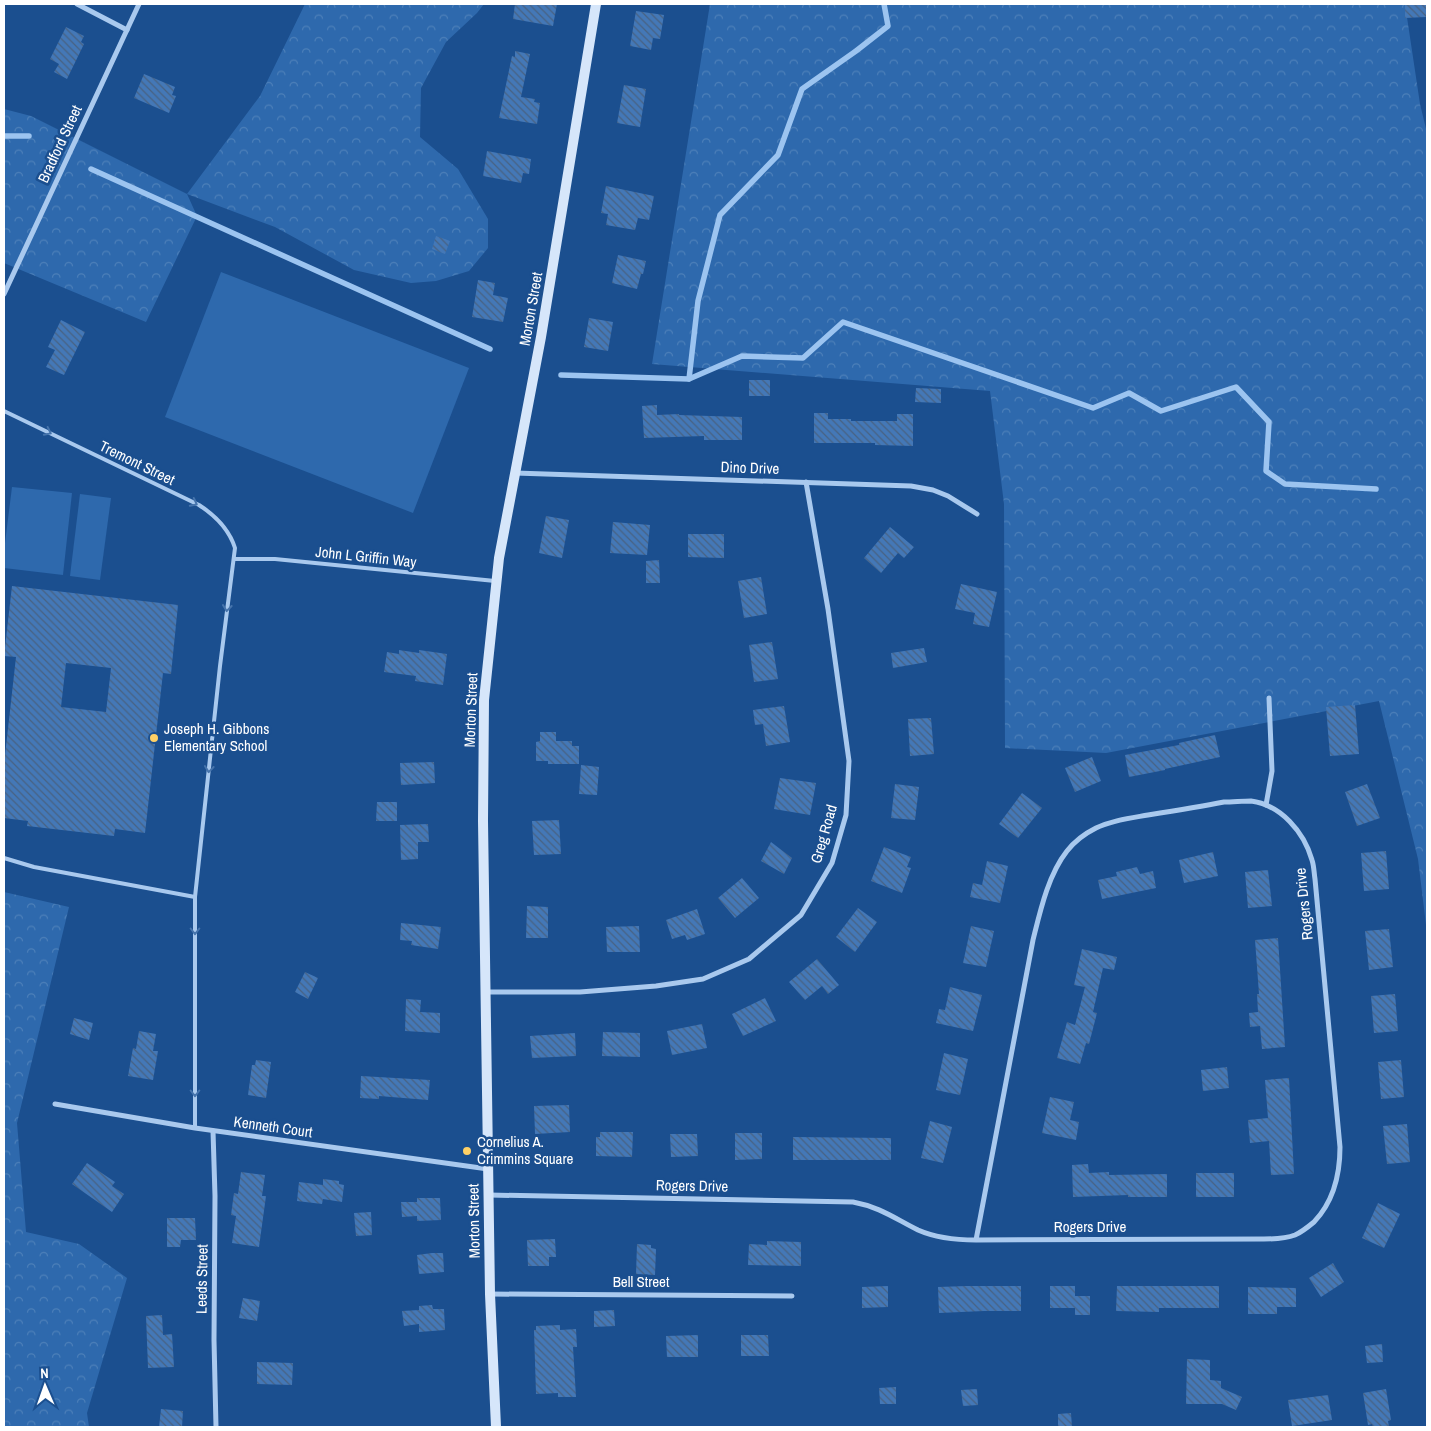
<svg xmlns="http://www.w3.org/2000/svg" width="1431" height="1431" font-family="'Archivo Narrow',sans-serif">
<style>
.forest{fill:url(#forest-crowns)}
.garden{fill:#2e69ad}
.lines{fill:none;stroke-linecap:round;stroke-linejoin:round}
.stream{stroke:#9cc4f0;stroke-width:5.5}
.building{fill:url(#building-back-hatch);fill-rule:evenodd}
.lane{stroke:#a9c9ee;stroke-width:4}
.street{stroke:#a9c9ee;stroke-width:5}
.secondary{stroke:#d6e6fa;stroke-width:10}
.oneway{stroke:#4674ac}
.poi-dot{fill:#ffd166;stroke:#1b4f8f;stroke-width:2}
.labels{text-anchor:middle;stroke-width:5;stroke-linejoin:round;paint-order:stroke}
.street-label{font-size:15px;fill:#fff;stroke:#1b4f8f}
.poi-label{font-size:15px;fill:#fff;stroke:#1b4f8f;text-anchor:start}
</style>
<defs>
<pattern id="forest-crowns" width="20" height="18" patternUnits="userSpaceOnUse" patternTransform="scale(1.25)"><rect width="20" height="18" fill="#2e69ad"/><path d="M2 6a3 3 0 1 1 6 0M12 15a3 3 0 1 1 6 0" fill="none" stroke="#4d80b9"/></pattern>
<pattern id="building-back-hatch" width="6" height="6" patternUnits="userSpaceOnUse" patternTransform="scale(1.25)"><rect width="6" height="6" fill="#4478b7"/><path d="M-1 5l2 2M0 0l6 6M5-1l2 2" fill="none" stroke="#486282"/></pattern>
</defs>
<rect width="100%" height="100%" fill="#1b4f8f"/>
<g class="forest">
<polygon points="305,4 484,4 477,13 446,42 421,88 420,137 458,169 488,219 488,248 469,271 436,281 411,283 354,270 275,227 187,194 197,216 146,322 4,263 4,109 31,116 187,194 260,96"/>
<polygon points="710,4 1405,4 1420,104 1427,133 1427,933 1418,859 1379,701 1106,753 1005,748 1004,504 990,391 652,364"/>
<polygon points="4,892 69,907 17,1123 26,1232 79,1244 127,1278 87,1413 89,1427 4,1427"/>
</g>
<g class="garden">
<polygon points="221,272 469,368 413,513 165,417"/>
<polygon points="12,487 72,493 63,575 4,568 4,551"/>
<polygon points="80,494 111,498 100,580 70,576"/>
</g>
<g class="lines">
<g class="stream">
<polyline points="4,136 29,136"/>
<polyline points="91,169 490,349"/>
<polyline points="561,375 689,379 742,356 803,358 843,322 1093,408 1129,393 1161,411 1236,387 1269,422 1266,471 1285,484 1376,489"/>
<polyline points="689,379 698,301 720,215 778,155 802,89 856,51 888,26 884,4"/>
</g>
</g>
<g class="building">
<polygon points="515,4 557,4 553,26 513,19"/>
<polygon points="1405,4 1426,4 1426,17 1405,18"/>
<polygon points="636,11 664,15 660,39 653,38 651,50 630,46"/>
<polygon points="66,27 84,36 81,42 84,44 67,79 54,72 59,64 50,59"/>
<polygon points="515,51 530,54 521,97 535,99 534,102 540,103 537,124 499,118 512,56 515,57"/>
<polygon points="144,74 175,87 172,95 176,96 169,113 134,98"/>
<polygon points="624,85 646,89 640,127 617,123"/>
<polygon points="487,151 531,159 529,174 523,173 521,183 483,176"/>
<polygon points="606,186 654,196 649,220 638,218 635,230 606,225 608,214 601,213"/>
<polygon points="436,236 450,241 445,254 432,249"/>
<polygon points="618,255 646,261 643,274 641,274 637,289 612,283"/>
<polygon points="478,280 495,283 493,295 508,298 503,322 472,317"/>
<polygon points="589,318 613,322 608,351 584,347"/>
<polygon points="61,320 85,332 64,375 46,367 55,350 48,347"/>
<rect x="749" y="380" width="21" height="16"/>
<polygon points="916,388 941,389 941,403 915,402"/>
<polygon points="657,405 657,415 679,414 679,415 742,417 742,440 704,440 704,436 644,438 642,406"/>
<polygon points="814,413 828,413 828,419 851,419 851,421 897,421 897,414 913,414 913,446 875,445 875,443 814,443"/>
<polygon points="546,516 569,520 562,558 539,553"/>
<polygon points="613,522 650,525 647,555 610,553"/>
<polygon points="890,527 914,547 904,558 898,553 881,573 864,558"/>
<polygon points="688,534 724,534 724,558 688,557"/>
<polygon points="659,560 660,583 646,583 646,561"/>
<polygon points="761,577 767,614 744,618 738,581"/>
<polygon points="961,584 997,592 989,627 973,624 975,613 955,609"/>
<path d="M12,586l166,19 -7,69 -8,-1 -18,160 -30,-4 -1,7 -87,-10 1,-5 -24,-3v-54l12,-107 -12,-1zM66,663l45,5 -5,44 -45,-5z"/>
<polygon points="772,642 778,679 754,682 749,645"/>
<polygon points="924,648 927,662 893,668 891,653"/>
<polygon points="399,650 419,653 419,650 447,654 443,685 415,681 416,676 384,672 387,652 399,654"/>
<polygon points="1355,705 1359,754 1330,756 1326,707"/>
<polygon points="784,706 790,742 766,746 763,724 755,725 753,710"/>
<polygon points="931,718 934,754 910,756 908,719"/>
<polygon points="540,732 556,732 556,741 572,741 572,746 579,746 579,764 548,764 548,761 536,761 536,742 540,741"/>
<polygon points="1215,735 1220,757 1165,769 1165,770 1129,777 1125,755 1179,745 1179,743"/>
<polygon points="1092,757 1101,781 1075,792 1065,768"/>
<polygon points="434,762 435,783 401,785 400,763"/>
<polygon points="581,765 599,767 597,795 579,794"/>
<polygon points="780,778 816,783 810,815 774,809"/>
<polygon points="895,784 919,787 915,820 891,818"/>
<polygon points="1367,784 1380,818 1357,826 1345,792"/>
<polygon points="1022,793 1042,808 1018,838 999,824"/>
<polygon points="377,802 397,802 397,821 376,821"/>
<polygon points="559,820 561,854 534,855 532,821"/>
<polygon points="428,824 429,842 418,842 418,859 401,860 400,825"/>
<polygon points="771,842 792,858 784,874 761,861"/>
<polygon points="884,847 911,857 907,867 911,868 902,893 871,881"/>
<polygon points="1386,851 1389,889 1364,891 1361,853"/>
<polygon points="1213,852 1218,876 1184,883 1179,860"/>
<polygon points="987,861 1008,866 1000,903 970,897 973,883 982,885"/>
<polygon points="1137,867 1140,874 1153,871 1156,888 1102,899 1098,880 1117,876 1116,872"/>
<polygon points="1268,870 1272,906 1248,908 1245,872"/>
<polygon points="742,878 759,898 735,918 718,898"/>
<polygon points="527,906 548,907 548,938 526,938"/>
<polygon points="858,908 877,922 855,952 836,937"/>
<polygon points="697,909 705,934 687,940 685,935 672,939 666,920"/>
<polygon points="401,923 441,927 438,949 411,945 412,941 400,940"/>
<polygon points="639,926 640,952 607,952 606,927"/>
<polygon points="971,926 994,931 986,967 963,963"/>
<polygon points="1389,929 1393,967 1369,970 1365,931"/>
<polygon points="1278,938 1285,1047 1262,1049 1260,1026 1250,1027 1249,1013 1258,1012 1257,994 1259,994 1255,940"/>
<polygon points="1082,949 1117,957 1114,970 1103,968 1093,1012 1097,1013 1089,1044 1086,1043 1080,1064 1057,1058 1067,1022 1075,1025 1085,987 1074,985"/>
<polygon points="817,959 839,985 828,994 822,986 805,1000 789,982"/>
<polygon points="305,972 318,978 308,999 295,992"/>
<polygon points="950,987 982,995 973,1031 936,1023 939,1009 945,1010"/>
<polygon points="1395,994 1398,1031 1374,1033 1371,996"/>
<polygon points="765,998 776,1021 743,1036 732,1014"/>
<polygon points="406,999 421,1000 420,1012 440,1013 440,1033 405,1031"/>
<polygon points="74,1018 93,1023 89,1040 70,1034"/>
<polygon points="702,1024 707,1048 672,1055 667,1031"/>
<polygon points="139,1031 156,1034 153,1051 158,1051 153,1080 128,1076 133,1048 136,1049"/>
<polygon points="603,1032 640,1033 640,1057 602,1056"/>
<polygon points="575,1033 576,1056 532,1058 530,1036"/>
<polygon points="944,1053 968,1059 960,1095 936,1090"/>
<polygon points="256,1060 271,1062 266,1098 248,1095 252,1065 255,1065"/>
<polygon points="1401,1060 1404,1097 1381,1099 1378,1062"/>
<polygon points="1227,1067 1229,1088 1203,1091 1201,1070"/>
<polygon points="361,1076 430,1080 428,1100 379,1096 379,1099 360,1098"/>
<polygon points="1289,1078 1294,1174 1271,1175 1269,1141 1250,1143 1248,1120 1268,1118 1265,1080"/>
<polygon points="1050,1097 1074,1102 1070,1120 1079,1122 1076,1140 1042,1133"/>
<polygon points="569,1105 570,1132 535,1134 534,1106"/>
<polygon points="930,1121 952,1127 943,1163 921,1158"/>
<polygon points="1407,1124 1410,1162 1387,1164 1383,1126"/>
<polygon points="600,1132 633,1132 632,1157 596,1156 596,1137 600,1137"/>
<polygon points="735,1133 762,1133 762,1159 735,1160"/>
<polygon points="670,1134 697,1134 698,1156 671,1157"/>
<polygon points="793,1137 891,1138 891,1160 793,1160"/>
<polygon points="87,1163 115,1182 112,1186 124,1194 112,1212 72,1184"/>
<polygon points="1088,1164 1089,1173 1109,1172 1109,1175 1167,1174 1167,1197 1128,1197 1128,1195 1073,1197 1072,1165"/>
<polygon points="241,1172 265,1175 262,1196 266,1196 259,1247 232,1243 236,1216 231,1215 234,1193 238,1194"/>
<rect x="1196" y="1173" width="38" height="24"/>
<polygon points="323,1179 339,1181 339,1184 344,1185 342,1202 323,1199 322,1204 297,1201 299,1182 323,1185"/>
<polygon points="417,1198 440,1198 441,1220 417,1221 417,1216 402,1217 401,1202 417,1202"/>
<polygon points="1378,1203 1400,1214 1384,1248 1362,1238"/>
<polygon points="371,1212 372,1235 356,1236 354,1213"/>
<polygon points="167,1218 195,1218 196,1240 181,1240 180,1247 167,1247"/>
<polygon points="555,1239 556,1257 549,1257 549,1266 528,1266 527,1240"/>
<polygon points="767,1241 801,1242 801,1266 748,1265 749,1244 767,1245"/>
<polygon points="637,1244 651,1245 651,1248 656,1249 655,1275 636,1274"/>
<polygon points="432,1253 443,1253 444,1272 419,1274 417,1255"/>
<polygon points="1333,1263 1344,1282 1321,1297 1309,1278"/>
<polygon points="888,1286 888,1307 862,1308 862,1287"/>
<polygon points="966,1286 1021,1286 1021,1311 984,1311 939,1313 938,1287"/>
<polygon points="1050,1286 1075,1286 1075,1296 1090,1296 1090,1315 1075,1315 1075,1308 1050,1308"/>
<polygon points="1117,1286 1219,1286 1219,1308 1159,1308 1159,1312 1116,1311"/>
<polygon points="1248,1287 1296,1288 1296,1307 1277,1307 1277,1314 1248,1314"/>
<polygon points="243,1298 260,1301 257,1321 239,1318"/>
<polygon points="432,1305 433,1309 444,1309 445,1330 419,1332 419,1324 404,1326 402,1311 419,1310 419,1306"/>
<polygon points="614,1310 615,1326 594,1327 594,1311"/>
<polygon points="162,1315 163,1335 172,1334 174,1367 148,1368 146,1316"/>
<polygon points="560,1325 560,1330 576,1329 577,1347 573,1347 576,1397 558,1397 558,1393 536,1394 534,1330 536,1330 536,1326"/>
<polygon points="698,1335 698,1357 667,1357 666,1336"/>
<polygon points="741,1335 768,1335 769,1356 741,1356"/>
<polygon points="1382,1344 1383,1362 1367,1363 1365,1346"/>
<polygon points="1187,1359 1210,1360 1210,1380 1221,1381 1221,1388 1242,1397 1236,1410 1222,1404 1186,1404"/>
<polygon points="257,1362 293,1363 292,1385 257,1384"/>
<polygon points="896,1387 896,1404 880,1404 879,1388"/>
<polygon points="977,1389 978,1405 963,1406 961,1390"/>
<polygon points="1386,1389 1391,1420 1388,1421 1389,1427 1373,1427 1372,1424 1368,1425 1363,1393"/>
<polygon points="1328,1395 1332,1420 1292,1426 1288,1400"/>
<polygon points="161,1409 183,1411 182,1427 159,1427"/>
<polygon points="1071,1413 1072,1427 1058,1427 1058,1414"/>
</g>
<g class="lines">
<g class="lane">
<path d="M4,411l195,94c17,11 30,24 36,43l-15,118 -25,231v231"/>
<polyline points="234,559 275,559 495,581"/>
<polyline points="4,858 34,867 195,897"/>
</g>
<g class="street">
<polyline points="77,4 127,30"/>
<polyline points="4,294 139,4"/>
<polyline points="515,473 911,486 933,490 948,496 977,514"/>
<polyline points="1266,805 1272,771 1269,698"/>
<polyline points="487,992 580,992 656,986 703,979 749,959 801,915 832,863 846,815 849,761 828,609 806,482"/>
<polyline points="55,1104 195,1128 488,1169"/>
<polyline points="213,1131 215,1196 214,1340 216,1427"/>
<path d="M489,1195l364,7c27,5 41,16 65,28 18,8 38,10 58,10l288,-1c10,0 21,0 31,-4 7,-3 13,-8 19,-13 20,-21 26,-47 26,-75l-25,-268c-1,-6 -1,-13 -3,-19 -8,-28 -31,-55 -61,-59 -9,0 -18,1 -27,1 -26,5 -51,9 -76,13 -17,3 -35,5 -52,13 -10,5 -22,14 -29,23 -19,24 -27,61 -34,89l-57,300"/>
<polyline points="490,1294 792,1296"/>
</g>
<polyline class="secondary" points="496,1427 490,1294 483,821 484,700 499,558 541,337 596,4"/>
</g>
<defs><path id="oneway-chevron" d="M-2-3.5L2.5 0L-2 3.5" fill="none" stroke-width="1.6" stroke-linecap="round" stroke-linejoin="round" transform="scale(1.25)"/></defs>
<g class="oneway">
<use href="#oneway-chevron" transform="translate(48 432) rotate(26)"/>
<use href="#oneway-chevron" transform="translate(194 503) rotate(27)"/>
<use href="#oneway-chevron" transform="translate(227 608) rotate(97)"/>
<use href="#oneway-chevron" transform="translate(209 769) rotate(96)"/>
<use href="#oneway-chevron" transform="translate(195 931) rotate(90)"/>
<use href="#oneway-chevron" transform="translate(195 1093) rotate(90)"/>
</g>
<g class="poi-dot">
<circle cx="154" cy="738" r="5"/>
<circle cx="467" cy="1151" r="5"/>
</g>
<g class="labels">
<g class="street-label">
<text transform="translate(60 144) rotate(-65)" y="5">Bradford Street</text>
<text transform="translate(531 309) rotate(-80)" y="5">Morton Street</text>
<text transform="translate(137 463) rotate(26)" y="5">Tremont Street</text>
<text transform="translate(750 468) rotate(2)" y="5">Dino Drive</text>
<text transform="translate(366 557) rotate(6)" y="5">John L Griffin Way</text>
<text transform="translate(471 710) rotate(-88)" y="5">Morton Street</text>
<text transform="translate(824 834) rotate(-74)" y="5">Greg Road</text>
<text transform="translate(1304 904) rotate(-96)" y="5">Rogers Drive</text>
<text transform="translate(273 1127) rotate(8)" y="5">Kenneth Court</text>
<text transform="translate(692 1186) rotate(1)" y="5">Rogers Drive</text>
<text transform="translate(474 1221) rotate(-91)" y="5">Morton Street</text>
<text x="1090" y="1232">Rogers Drive</text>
<text transform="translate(202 1279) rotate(-89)" y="5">Leeds Street</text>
<text x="641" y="1287">Bell Street</text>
</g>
<g class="poi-label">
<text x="164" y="734">Joseph H. Gibbons<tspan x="164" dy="17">Elementary School</tspan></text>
<text x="477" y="1147">Cornelius A.<tspan x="477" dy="17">Crimmins Square</tspan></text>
</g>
</g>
<rect width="1431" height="1431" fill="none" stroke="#ffffff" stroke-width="10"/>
<g transform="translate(45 1386) rotate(358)" stroke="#1b4f8f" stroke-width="4" paint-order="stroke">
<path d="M0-4L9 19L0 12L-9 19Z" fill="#ffffff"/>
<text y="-8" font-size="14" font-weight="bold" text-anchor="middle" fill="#ffffff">N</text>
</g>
</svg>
